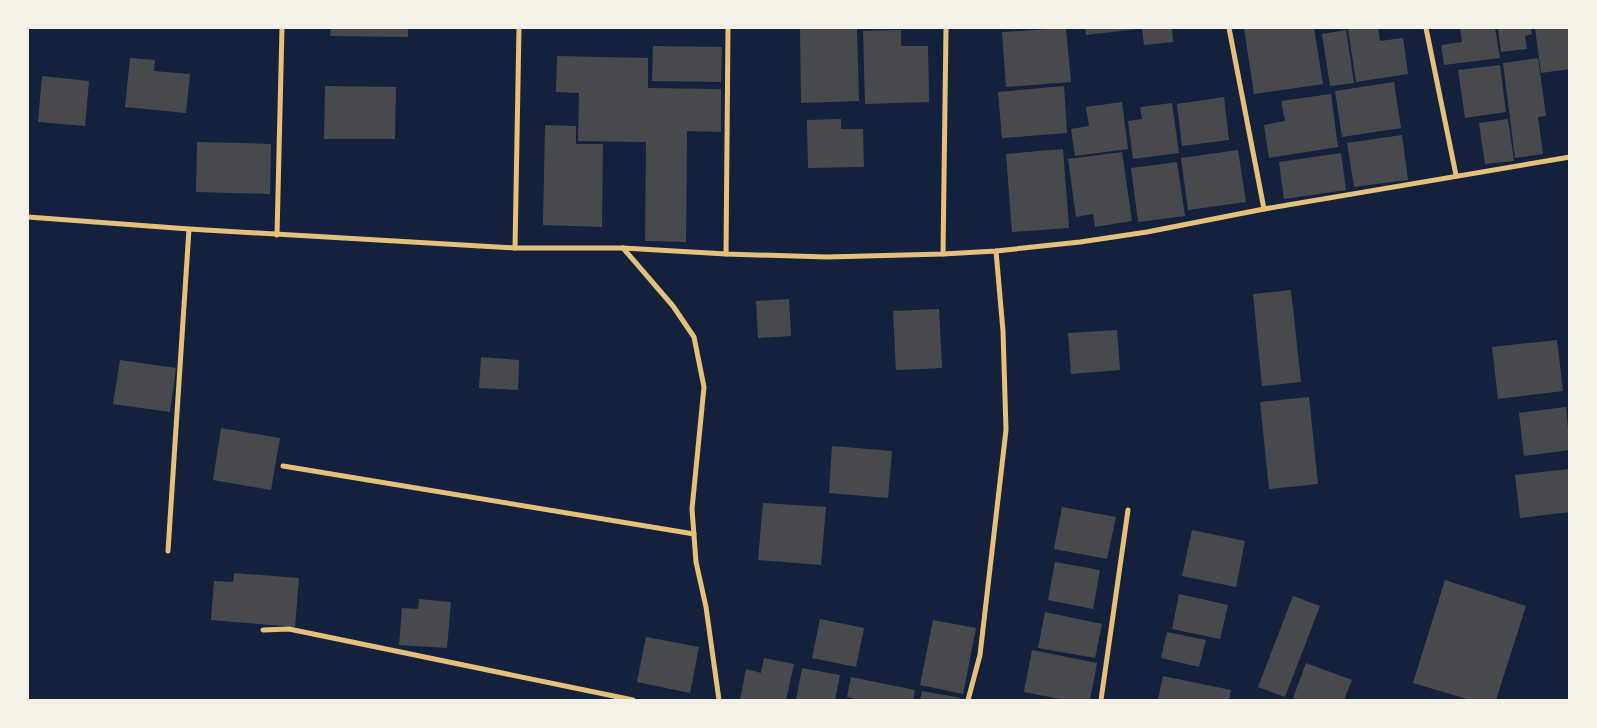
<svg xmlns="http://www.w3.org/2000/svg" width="1597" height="728" font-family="Montserrat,sans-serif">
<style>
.building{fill:#48494c}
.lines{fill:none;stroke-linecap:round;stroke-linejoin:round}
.minor{stroke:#e5c07b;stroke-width:5}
</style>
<rect width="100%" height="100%" fill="#14213d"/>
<g class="building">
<polygon points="331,28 408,28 408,37 330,36"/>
<polygon points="800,28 857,28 859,101 801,103"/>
<polygon points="1066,28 1071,82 1006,87 1002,32"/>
<polygon points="1085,28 1137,28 1137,29 1086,35"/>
<polygon points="1142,28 1172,28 1173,42 1144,45"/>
<polygon points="1244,28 1314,28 1323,84 1254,94"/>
<polygon points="1354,28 1378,28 1380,41 1403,38 1408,74 1356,82 1348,29"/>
<polygon points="1460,28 1495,28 1500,58 1444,65 1441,45 1462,42"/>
<polygon points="1498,28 1531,28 1532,34 1525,36 1527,49 1501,52"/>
<polygon points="1535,28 1570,28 1570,69 1541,73"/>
<polygon points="901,30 901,46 928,46 929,102 865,104 863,31"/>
<polygon points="1346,30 1354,83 1330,86 1322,34"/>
<polygon points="653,46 722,47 721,82 652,81"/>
<polygon points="557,56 648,58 648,88 721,89 721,132 687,131 686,242 645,241 646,142 578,141 579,93 556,92"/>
<polygon points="130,58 155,60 154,71 190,74 186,113 125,107"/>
<polygon points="1538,58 1546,116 1538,117 1543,154 1515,158 1503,63"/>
<polygon points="1500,65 1506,112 1465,118 1458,70"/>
<polygon points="42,76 89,81 85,126 38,122"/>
<polygon points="1394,82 1401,128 1342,137 1335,91"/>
<polygon points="325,86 396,87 395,139 324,139"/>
<polygon points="1064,86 1067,133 1002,138 998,92"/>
<polygon points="1331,94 1338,147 1269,158 1264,125 1285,121 1281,101"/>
<polygon points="1224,97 1229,140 1182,146 1177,104"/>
<polygon points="1122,102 1128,149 1075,156 1071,129 1089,126 1086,107"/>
<polygon points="1172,103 1179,153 1133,159 1128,121 1142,119 1140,107"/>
<polygon points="841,119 841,129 863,129 864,167 808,168 807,120"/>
<polygon points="1508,119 1514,161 1485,164 1479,123"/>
<polygon points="545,125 576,126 576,144 603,144 602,227 543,225"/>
<polygon points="1402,135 1408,180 1354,187 1347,143"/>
<polygon points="197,142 271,144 270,194 196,192"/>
<polygon points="1063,149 1069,228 1012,232 1006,154"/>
<polygon points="1238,150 1246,202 1188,210 1181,158"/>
<polygon points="1122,152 1132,221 1095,227 1093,214 1076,217 1068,159"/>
<polygon points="1341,153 1346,190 1284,199 1279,162"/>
<polygon points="1177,162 1185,216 1138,222 1131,168"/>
<polygon points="1291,290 1301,382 1262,386 1253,294"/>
<polygon points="789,299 791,336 758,338 756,301"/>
<polygon points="939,309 942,368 896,370 893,311"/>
<polygon points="1117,330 1120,370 1071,374 1068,333"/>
<polygon points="1557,340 1563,391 1498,399 1492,347"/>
<polygon points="481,357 519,360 518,390 479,388"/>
<polygon points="120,360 176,368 170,412 113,404"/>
<polygon points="1309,397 1318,484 1269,489 1260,402"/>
<polygon points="1566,407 1570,450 1524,456 1519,413"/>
<polygon points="221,428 280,438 271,490 213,480"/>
<polygon points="832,446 892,451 888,498 829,493"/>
<polygon points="1570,469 1570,512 1520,518 1515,475"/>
<polygon points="763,503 826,507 821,565 758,560"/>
<polygon points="1062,507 1116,517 1107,559 1054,549"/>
<polygon points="1192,530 1245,541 1236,587 1182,576"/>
<polygon points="1055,562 1100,570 1093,609 1048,600"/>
<polygon points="234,573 299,578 295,627 211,620 214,581 233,582"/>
<polygon points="1445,580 1526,606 1496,700 1470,700 1413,683"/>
<polygon points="1179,594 1228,605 1220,639 1172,629"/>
<polygon points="1293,596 1320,606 1285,697 1258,687"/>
<polygon points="419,599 451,602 447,648 399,645 402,608 418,609"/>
<polygon points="1045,612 1102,624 1095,658 1038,648"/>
<polygon points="820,619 864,628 856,667 812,658"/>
<polygon points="933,620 976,628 963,694 920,685"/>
<polygon points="1167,632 1206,640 1199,667 1161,658"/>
<polygon points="646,637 699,647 690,693 637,682"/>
<polygon points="1032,650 1097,663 1090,700 1065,700 1024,692"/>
<polygon points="764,658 794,664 786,700 740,700 746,669 761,673"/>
<polygon points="1306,663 1352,680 1344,700 1300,700 1293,698"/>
<polygon points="802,668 840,675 835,700 796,700"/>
<polygon points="1163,676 1231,690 1229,700 1158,700"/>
<polygon points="851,677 915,690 913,700 862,700 847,697"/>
<polygon points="922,691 961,698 960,700 920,700"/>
</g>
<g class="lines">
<g class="minor">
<polyline points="1229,28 1264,209"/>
<polyline points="1426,28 1456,175"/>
<polyline points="28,217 189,229 515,248 623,248 726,254 827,257 943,254 996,251 1080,242 1147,232 1264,209 1570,157"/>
<polyline points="277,235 282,28"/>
<polyline points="515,248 519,28"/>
<polyline points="623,248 673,306 694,337 704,387 692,509 696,562 706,607 719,700"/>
<polyline points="726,254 728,28"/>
<polyline points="943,254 946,28"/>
<polyline points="283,466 694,534"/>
<polyline points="168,551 189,229"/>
<polyline points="263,630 289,629 633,700"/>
<polyline points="968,700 980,655 1006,430 1003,331 996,251"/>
<polyline points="1101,700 1128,510"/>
</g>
</g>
<rect width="1597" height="728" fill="none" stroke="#f6f1e7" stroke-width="58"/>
</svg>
